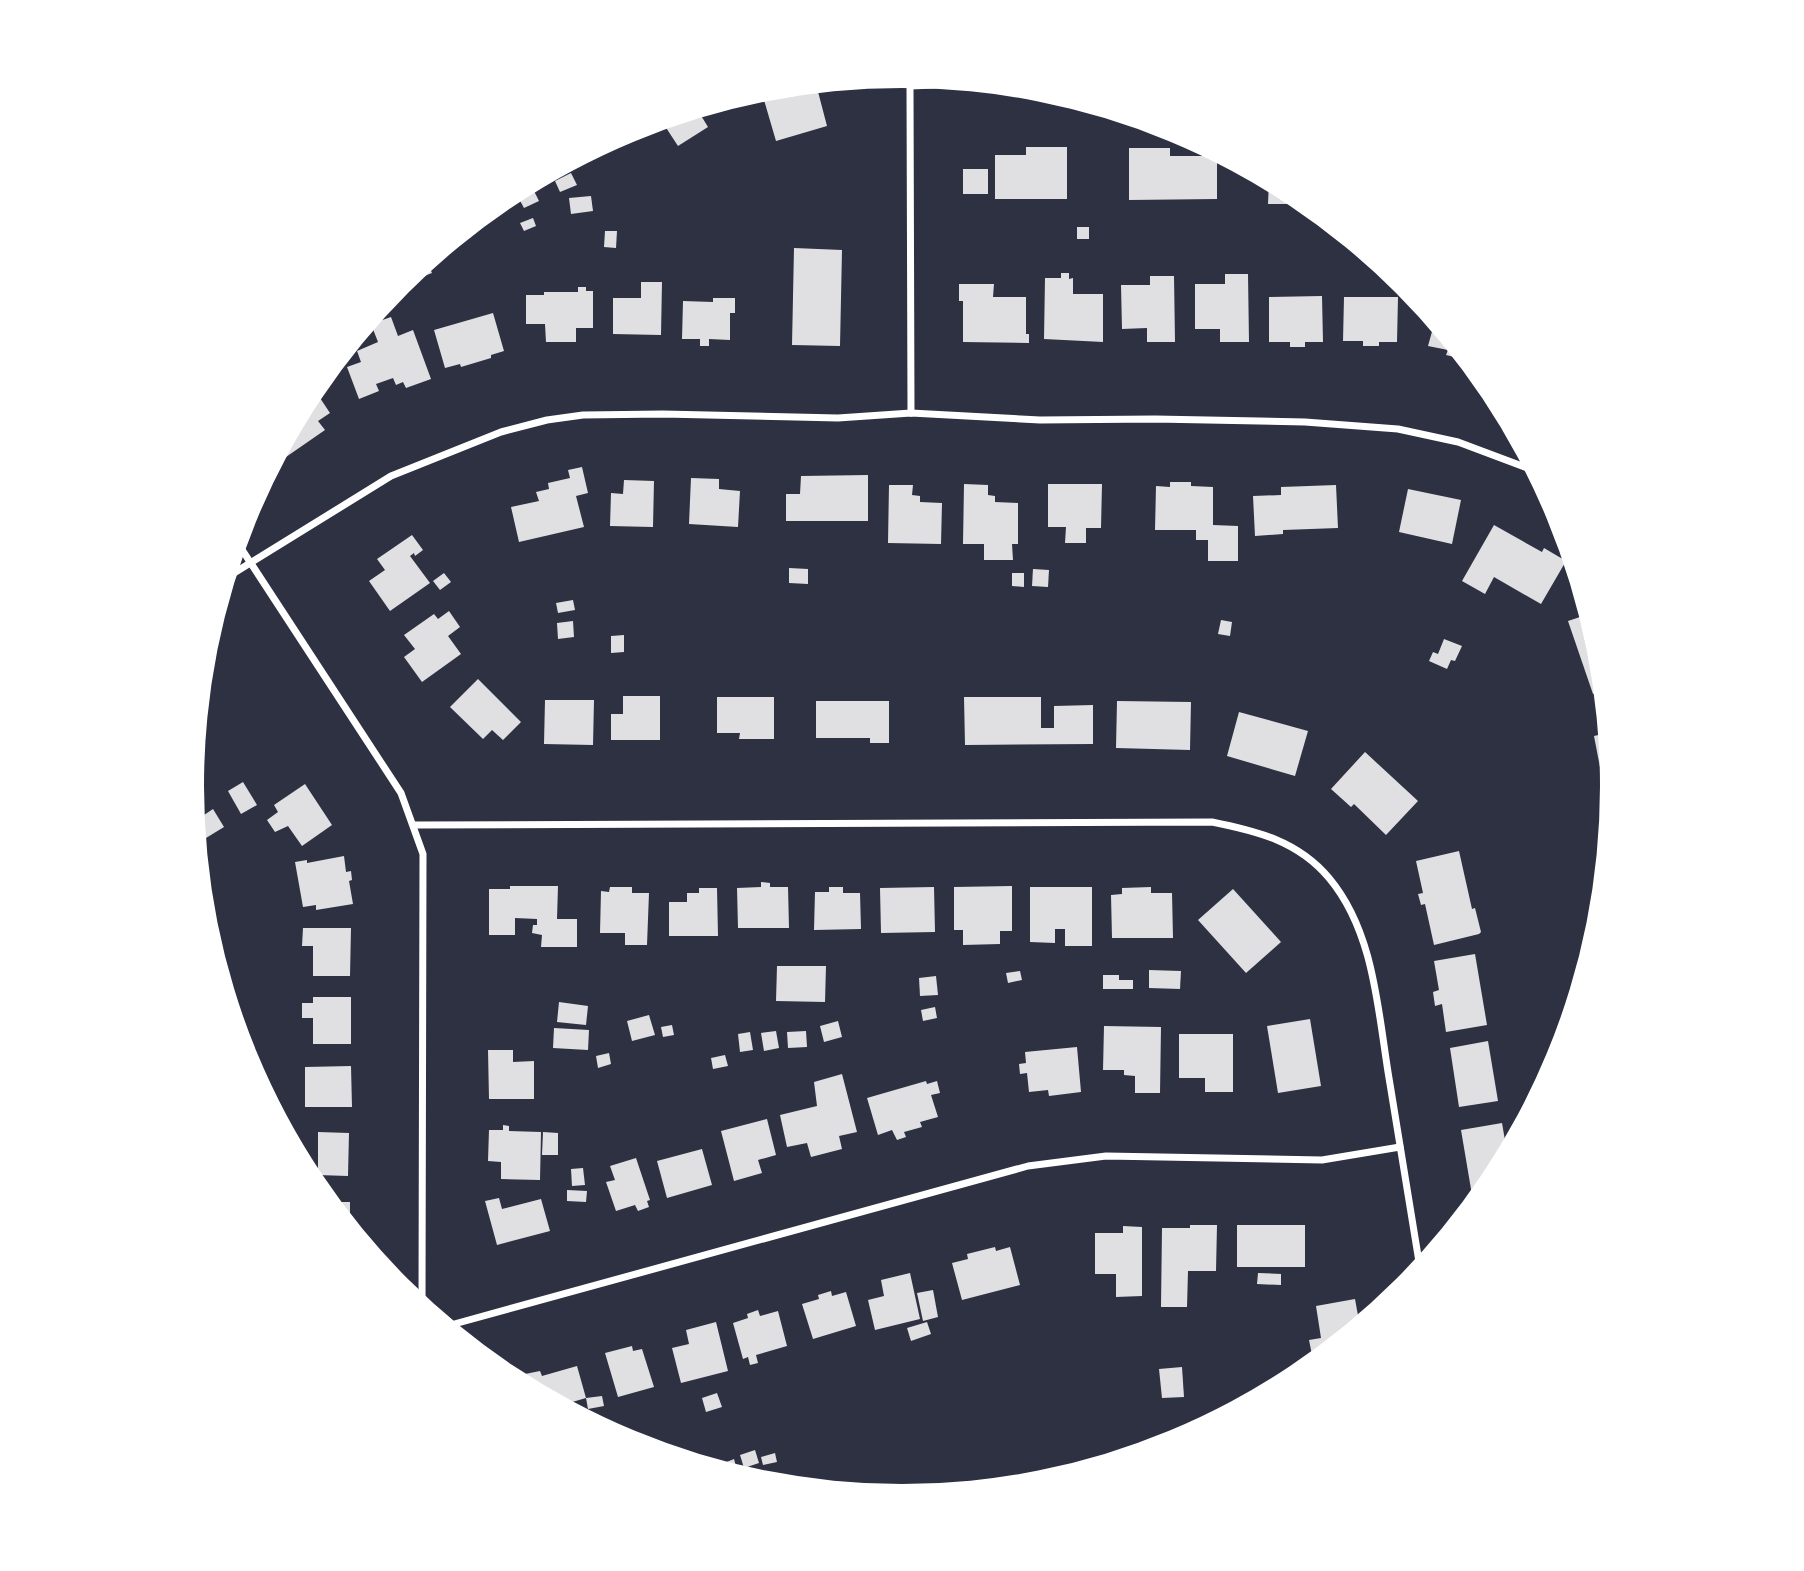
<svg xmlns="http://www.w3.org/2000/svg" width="1804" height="1571" font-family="'Alegreya Sans',sans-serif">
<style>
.building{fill:#e0e0e3}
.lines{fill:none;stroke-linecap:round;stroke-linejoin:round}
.minor{stroke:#fff;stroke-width:7}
</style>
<rect width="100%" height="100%" fill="#2d3142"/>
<g class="building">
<polygon points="816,84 827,126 776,141 764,100 778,96 775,88"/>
<polygon points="697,109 708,127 678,146 661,120"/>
<polygon points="1026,147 1067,147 1067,199 995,199 995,155 1026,155"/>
<polygon points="1129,148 1170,148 1170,156 1217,156 1217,199 1129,200"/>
<rect x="963" y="169" width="25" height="25"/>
<polygon points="571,173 577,185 560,192 555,181"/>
<polygon points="1269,180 1297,195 1308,204 1268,204"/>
<polygon points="532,187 539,201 524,208 517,195"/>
<polygon points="591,196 593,211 571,214 569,198"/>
<polygon points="533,218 536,226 524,231 520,223"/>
<rect x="1077" y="227" width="12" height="12"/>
<polygon points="605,231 617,231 616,248 604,247"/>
<polygon points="794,248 842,250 840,346 792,345"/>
<polygon points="427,261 432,273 409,282 407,277"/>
<polygon points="1061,273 1069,273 1069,279 1073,278 1073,294 1103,294 1103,342 1044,339 1045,278 1061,278"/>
<polygon points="1225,274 1248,274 1249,342 1220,342 1220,329 1195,329 1195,284 1225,284"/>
<polygon points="1150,276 1174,276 1175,342 1147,342 1147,328 1122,329 1121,285 1150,285"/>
<polygon points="641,282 662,282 661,335 613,334 613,298 641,298"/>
<polygon points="959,284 994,284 993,297 1026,297 1026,334 1029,334 1029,343 963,342 963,301 959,301"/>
<polygon points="578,287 586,287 586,291 593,291 593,328 576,328 576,342 546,342 545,324 526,324 526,295 544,295 544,292 578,292"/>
<polygon points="1322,296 1323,342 1305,342 1305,347 1290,347 1290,342 1269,342 1269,297"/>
<polygon points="1344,297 1398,297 1397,342 1379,342 1379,346 1363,346 1363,341 1343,341"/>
<polygon points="713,298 735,298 735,313 730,313 730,340 709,339 709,346 700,346 700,339 682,339 683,301 713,302"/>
<polygon points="493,313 504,351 491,355 491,358 461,367 460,364 445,368 434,330"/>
<polygon points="391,317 398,336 413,330 431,379 406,388 403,382 396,385 393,378 376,384 379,391 359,399 347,367 361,362 357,351 378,342 371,324"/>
<polygon points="1435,321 1464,356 1463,359 1446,355 1448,350 1428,346"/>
<polygon points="318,395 330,413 318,421 325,430 286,457 281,449 305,403"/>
<polygon points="582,467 588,493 576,496 584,527 519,542 511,507 539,501 536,492 549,489 548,483 570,478 568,470"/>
<polygon points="868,475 868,521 786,521 786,494 800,494 801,476"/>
<polygon points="691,478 719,479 719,489 740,491 738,527 689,524"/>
<polygon points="624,480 654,481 653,527 610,526 611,493 623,494"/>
<polygon points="1170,482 1191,482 1191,486 1213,487 1213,525 1238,526 1238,561 1208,561 1208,540 1196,540 1196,530 1155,530 1156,486 1170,487"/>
<polygon points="964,484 988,485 988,495 995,496 995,502 1018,503 1018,544 1012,544 1013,560 984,560 984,544 963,544"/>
<polygon points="1048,484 1102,484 1101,528 1086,528 1086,543 1065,543 1066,527 1048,527"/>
<polygon points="889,485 913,485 912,495 920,496 920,502 942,503 941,544 888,543"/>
<polygon points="1336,485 1338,528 1283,530 1283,534 1255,536 1253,496 1281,495 1281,487"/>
<polygon points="1408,489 1461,500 1452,544 1399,532"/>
<polygon points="1494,525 1542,552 1544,548 1566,561 1541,604 1494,577 1485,594 1462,581"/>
<polygon points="412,535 423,550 415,556 414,553 410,556 430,583 390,611 369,581 385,570 377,559"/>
<polygon points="789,568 808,569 808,584 789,583"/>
<polygon points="1033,569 1049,570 1048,587 1032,586"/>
<polygon points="444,573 451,582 440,590 433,581"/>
<polygon points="1012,573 1024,573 1024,587 1012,586"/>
<polygon points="573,600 575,610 558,613 556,603"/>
<polygon points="449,611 460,627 448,636 461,654 422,682 404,657 415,649 404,635 434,614 438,619"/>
<polygon points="1589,614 1599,647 1603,691 1593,694 1568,621"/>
<polygon points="1221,620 1232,622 1230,636 1218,634"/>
<polygon points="573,621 574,637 558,639 557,623"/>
<polygon points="624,635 624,652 611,653 611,636"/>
<polygon points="1444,639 1462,646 1455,661 1451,660 1447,669 1429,661 1433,652 1438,654"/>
<polygon points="478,679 521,722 503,740 492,730 483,739 450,707"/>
<polygon points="623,696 660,696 660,740 611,740 611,714 623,714"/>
<polygon points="717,697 774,697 774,739 739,739 740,733 717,733"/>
<polygon points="964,697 1041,697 1041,728 1054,728 1054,706 1093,705 1093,744 965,745"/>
<polygon points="545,700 594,700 593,745 544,744"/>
<polygon points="816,701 889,701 889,743 870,743 870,738 816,738"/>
<polygon points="1117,701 1191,702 1190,750 1116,748"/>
<polygon points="1239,712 1308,731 1295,776 1227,756"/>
<polygon points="1607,733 1612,786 1609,814 1594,736"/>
<polygon points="1365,752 1418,801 1386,835 1354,804 1351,807 1331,789"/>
<polygon points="243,782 257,805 241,814 228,791"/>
<polygon points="305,784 332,825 302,846 288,826 275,832 267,820 278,812 274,805"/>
<polygon points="213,809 224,827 206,838 195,821"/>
<polygon points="1459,851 1472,909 1475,908 1481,932 1479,934 1434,945 1425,904 1421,905 1418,894 1423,893 1416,861"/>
<polygon points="344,856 346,872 351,871 352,880 349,881 353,904 316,910 316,905 303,907 295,862 307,860 307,863"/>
<polygon points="761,882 770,883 770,887 788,887 789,928 738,928 737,888 761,887"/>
<polygon points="510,886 558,886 557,919 577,919 577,947 541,947 542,935 532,933 533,925 537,925 537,919 515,918 515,935 489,935 489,889 510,889"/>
<polygon points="1012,886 1012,931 1000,931 1000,944 963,945 963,930 954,930 954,887"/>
<polygon points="610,887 632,887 632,893 649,893 647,945 625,945 625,933 600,933 601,891 609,892"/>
<polygon points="829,887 843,887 843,893 860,893 861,929 814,930 815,892 829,892"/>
<polygon points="934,887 935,932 881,933 880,888"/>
<polygon points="1030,887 1092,887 1092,946 1065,946 1065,929 1055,929 1055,943 1030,942"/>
<polygon points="1151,887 1151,893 1172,893 1173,938 1112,938 1111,895 1122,894 1122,888"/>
<polygon points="699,888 717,888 718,936 669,936 669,902 687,902 687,893 699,893"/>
<polygon points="1233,889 1281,942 1246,973 1198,920"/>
<polygon points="303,928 351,928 350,976 313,976 313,946 302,946"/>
<polygon points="1475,954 1487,1025 1446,1032 1442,1004 1435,1006 1433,992 1439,990 1434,961"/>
<polygon points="777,966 826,966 825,1002 776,1001"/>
<polygon points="1149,970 1181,971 1180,989 1149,988"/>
<polygon points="1020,971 1022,980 1008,983 1006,973"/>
<polygon points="1103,975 1119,975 1119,980 1133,980 1133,989 1103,989"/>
<polygon points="936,976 938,995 920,996 919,978"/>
<polygon points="227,996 235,996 234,1007 231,1007"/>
<polygon points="313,997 351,997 351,1044 313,1044 313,1018 302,1018 302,1003 313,1003"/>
<polygon points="559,1002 588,1006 586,1025 557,1022"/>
<polygon points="935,1007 937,1018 923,1021 921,1010"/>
<polygon points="649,1015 655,1035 632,1041 627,1021"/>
<polygon points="1310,1019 1321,1086 1278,1093 1267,1026"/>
<polygon points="838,1021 842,1037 824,1042 820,1026"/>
<polygon points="672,1025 674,1035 663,1037 661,1027"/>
<polygon points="1104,1026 1161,1027 1160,1093 1135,1093 1135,1076 1124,1075 1124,1070 1103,1070"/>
<polygon points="554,1028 589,1030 588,1050 553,1048"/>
<polygon points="776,1031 779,1048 764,1051 761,1033"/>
<polygon points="806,1031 807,1047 788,1048 787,1032"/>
<polygon points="750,1032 753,1050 740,1052 738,1034"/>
<polygon points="1179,1034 1233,1034 1233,1092 1205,1092 1205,1078 1179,1078"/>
<polygon points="1488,1041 1498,1101 1459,1107 1450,1048"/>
<polygon points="1077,1047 1081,1092 1049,1096 1048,1090 1029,1092 1027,1073 1020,1074 1019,1064 1026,1063 1025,1052"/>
<polygon points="488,1050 513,1050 513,1062 534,1061 534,1099 489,1099"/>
<polygon points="609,1053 611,1064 598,1068 596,1056"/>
<polygon points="725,1055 728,1066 713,1069 711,1058"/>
<polygon points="351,1066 352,1107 305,1107 305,1067"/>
<polygon points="842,1074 857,1132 839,1136 842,1149 811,1157 807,1143 787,1147 780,1115 817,1106 814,1082"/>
<polygon points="926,1081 927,1084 937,1081 940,1093 931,1095 938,1117 920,1122 922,1127 904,1132 906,1137 897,1140 892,1130 878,1135 867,1098"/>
<polygon points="767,1119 776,1155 758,1160 762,1173 734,1181 721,1131"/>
<polygon points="1502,1123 1507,1152 1492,1180 1481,1194 1472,1195 1461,1130"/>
<polygon points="503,1125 509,1126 509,1131 541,1132 540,1180 501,1179 501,1162 488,1161 489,1130 503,1130"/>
<polygon points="318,1132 349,1133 348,1176 318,1175"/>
<polygon points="543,1132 558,1133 558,1155 542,1155"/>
<polygon points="702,1149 712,1185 667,1198 657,1161"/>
<polygon points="636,1158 650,1200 647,1201 649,1207 638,1211 635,1205 616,1211 606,1182 615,1180 610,1166"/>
<polygon points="583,1168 585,1185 572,1186 571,1169"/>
<polygon points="567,1190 587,1191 586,1202 567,1201"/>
<polygon points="499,1198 502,1209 541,1199 550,1231 497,1245 485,1201"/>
<polygon points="330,1202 350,1202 350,1227 340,1215"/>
<polygon points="1190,1225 1217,1225 1216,1271 1188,1271 1187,1307 1161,1307 1162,1228 1190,1228"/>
<rect x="1237" y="1225" width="68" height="42"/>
<polygon points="1123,1226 1142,1227 1142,1296 1116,1297 1116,1274 1095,1274 1095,1233 1123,1233"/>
<polygon points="995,1247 996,1251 1010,1247 1020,1285 962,1300 952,1263 968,1259 967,1254"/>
<polygon points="910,1273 920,1319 875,1330 868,1300 884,1296 881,1280"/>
<polygon points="1258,1273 1281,1274 1281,1285 1257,1284"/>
<polygon points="933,1290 938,1317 923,1321 917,1293"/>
<polygon points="831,1291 832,1296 846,1292 856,1326 813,1339 802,1304 819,1299 818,1295"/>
<polygon points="1355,1299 1359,1321 1366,1319 1313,1360 1309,1340 1321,1338 1316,1306"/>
<polygon points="758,1310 760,1316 778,1311 787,1346 756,1355 758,1363 750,1365 748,1357 743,1359 733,1323 748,1318 747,1314"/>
<polygon points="716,1322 728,1371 681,1383 672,1348 689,1344 686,1330"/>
<polygon points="927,1322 931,1334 911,1341 907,1328"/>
<polygon points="632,1346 633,1351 642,1349 654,1387 618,1397 605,1353"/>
<polygon points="577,1366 586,1398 562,1405 510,1377 540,1371 542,1376"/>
<polygon points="1182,1367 1184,1397 1162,1398 1159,1369"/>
<polygon points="717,1393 722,1407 706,1412 702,1398"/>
<polygon points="602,1396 604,1406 588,1409 586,1398"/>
<polygon points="755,1450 759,1463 744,1468 740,1455"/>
<polygon points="775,1453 777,1462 763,1465 761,1457"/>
<polygon points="734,1459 737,1470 727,1471 724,1463"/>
</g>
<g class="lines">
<g class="minor">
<polyline points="905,76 910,86 911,413"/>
<polyline points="910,86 983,83"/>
<polyline points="237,542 401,793 423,854 422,1306"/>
<polyline points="226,578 391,476 501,432 547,420 583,415 663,414 838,418 911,413 1040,420 1155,419 1305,422 1398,429 1458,442 1535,471"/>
<path d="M415,825l797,-3c45,9 86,19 117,56 47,56 49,138 61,206 10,62 20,123 30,184"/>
<polyline points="447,1326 1028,1166 1106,1156 1322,1160 1400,1147"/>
</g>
</g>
<path d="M0 0H1804V1571H0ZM204 786a698 698 0 1 1 1396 0a698 698 0 1 1-1396 0Z" fill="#fff" fill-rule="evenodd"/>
</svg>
